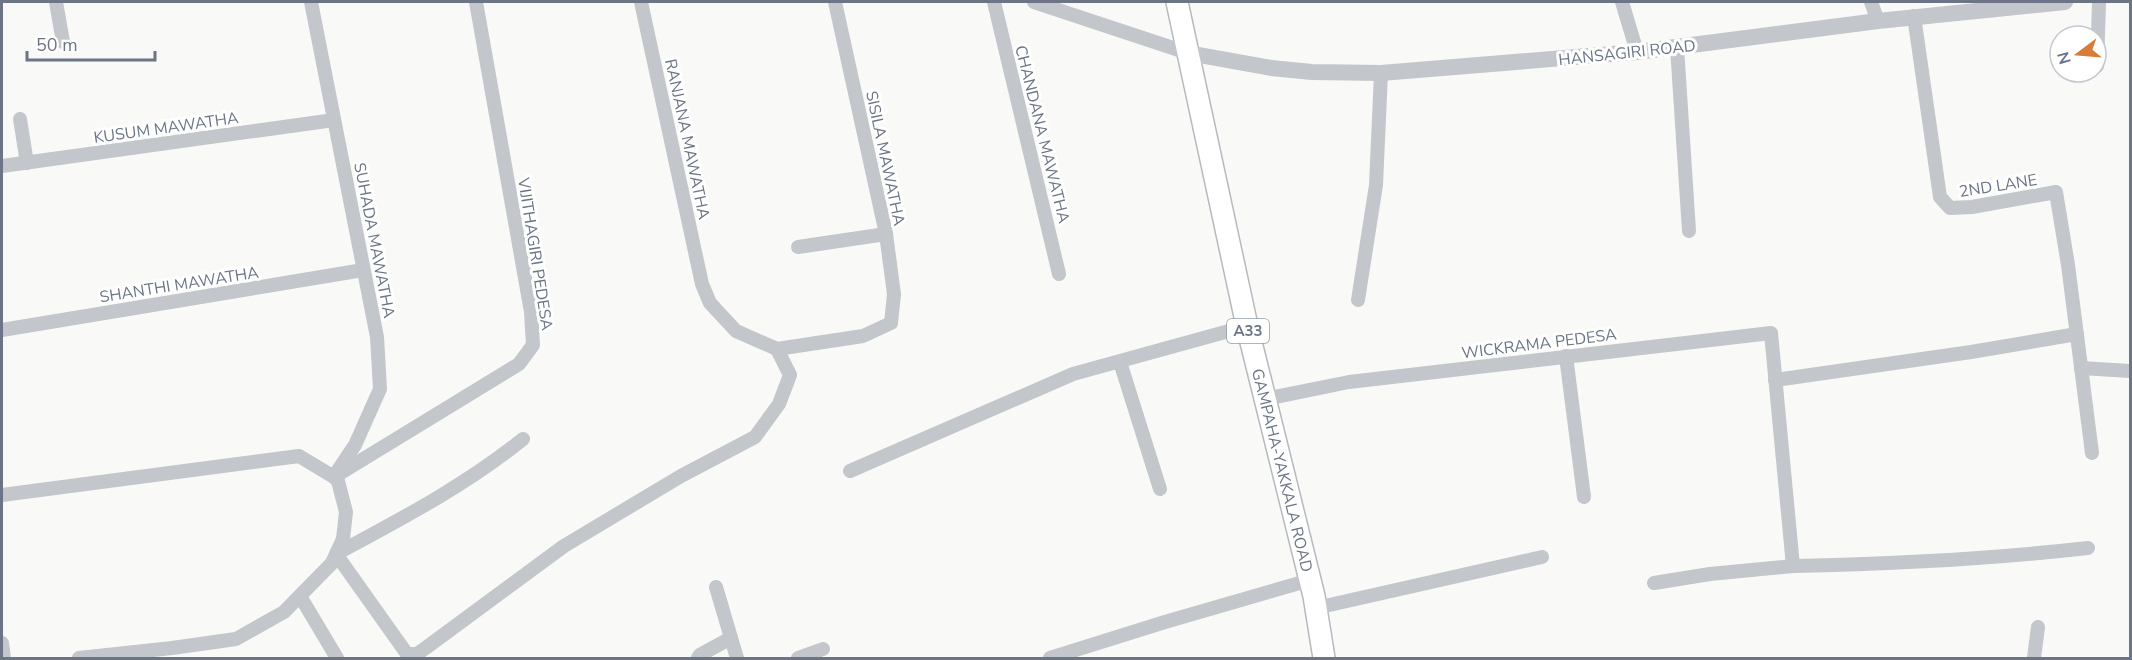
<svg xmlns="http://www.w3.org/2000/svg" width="2132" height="660" font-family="'Nunito Sans',sans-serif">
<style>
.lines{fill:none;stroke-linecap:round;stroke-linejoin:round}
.trunk-casing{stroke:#b6b9bd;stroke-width:24}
.minor{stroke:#c3c6ca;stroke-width:14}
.tertiary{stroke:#c3c6ca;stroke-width:16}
.trunk{stroke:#fff;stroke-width:21}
.labels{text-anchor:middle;stroke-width:6;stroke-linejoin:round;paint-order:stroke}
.shield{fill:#fff;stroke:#979eaa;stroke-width:1.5}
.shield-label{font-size:15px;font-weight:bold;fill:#6b7586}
.street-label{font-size:16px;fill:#6b7586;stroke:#fff}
</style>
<rect width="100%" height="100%" fill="#f9f9f7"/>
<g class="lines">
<defs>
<g id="trunk">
<path id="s1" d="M1177,2l70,324 67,270 10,62"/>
</g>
</defs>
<use href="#trunk" class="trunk-casing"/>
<g class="minor">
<polyline points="56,2 63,42"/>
<polyline points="311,2 377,337 380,389 355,445 337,472"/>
<polyline points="641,2 702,284 710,303 736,331 777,349 863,336 891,323 894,294 886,234 835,2"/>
<polyline points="994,2 1059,274"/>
<polyline points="1034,2 1188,53"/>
<polyline points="1622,2 1637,52"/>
<polyline points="1871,2 1878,21"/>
<polyline points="1914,16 1940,197 1950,208 1972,207 2056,192 2068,265 2092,453"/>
<polyline points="1677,47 1689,231"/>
<polyline points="2097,66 2099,2"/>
<polyline points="20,119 27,163"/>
<polyline points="2,166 334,120"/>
<polyline points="798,247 886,234"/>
<polyline points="1358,300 1376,185 1381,73"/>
<polyline points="2,330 363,270"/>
<polyline points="1566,356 1584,497"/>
<polyline points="1120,362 1160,489"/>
<polyline points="2081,368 2130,371"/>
<polyline points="1775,380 1971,352 2077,334"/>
<polyline points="1265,399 1349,382 1771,333 1793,566 1710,574 1654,583"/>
<path d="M523,439c-57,46 -122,80 -187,115l71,100h10l10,-7 137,-101 117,-70 74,-39 24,-33 11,-29 -13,-26"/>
<polyline points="850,471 1073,374 1247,326"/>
<polyline points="334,477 519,364 533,345 531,312 476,2"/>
<polyline points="2,495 299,456 334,477 338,481 346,512 343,539 332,563 284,612 236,639 172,648 79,658"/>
<path d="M1793,566c98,-2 197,-7 295,-18"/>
<polyline points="300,596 337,658"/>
<polyline points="1316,608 1542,557"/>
<polyline points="731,638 737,658"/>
<polyline points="2,643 4,658"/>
<polyline points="698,658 700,655 731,638 716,587"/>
<polyline points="798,658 823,649"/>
<polyline points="1050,658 1165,622 1310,580"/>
<polyline points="2034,658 2038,627"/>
</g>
<polyline class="tertiary" points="1188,53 1271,68 1312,72 1381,73 1637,52 1878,21 2065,2"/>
<use href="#trunk" class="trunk"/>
</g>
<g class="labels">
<rect class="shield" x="1227" y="319" width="42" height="24" rx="4.5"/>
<g class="shield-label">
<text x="1248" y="336">A33</text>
</g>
<g class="street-label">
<text transform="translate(1627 52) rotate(-6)" y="6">HANSAGIRI ROAD</text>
<text transform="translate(166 127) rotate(-8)" y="6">KUSUM MAWATHA</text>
<text transform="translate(1043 134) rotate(76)" y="6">CHANDANA MAWATHA</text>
<text transform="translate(688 139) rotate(78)" y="6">RANJANA MAWATHA</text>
<text transform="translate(886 158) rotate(78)" y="6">SISILA MAWATHA</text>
<text transform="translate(1998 185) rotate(-9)" y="6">2ND LANE</text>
<text transform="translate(375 240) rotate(79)" y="6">SUHADA MAWATHA</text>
<text transform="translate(536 254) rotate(81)" y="6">VIJITHAGIRI PEDESA</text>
<text transform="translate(179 284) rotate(-9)" y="6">SHANTHI MAWATHA</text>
<text transform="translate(1539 343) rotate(-7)" y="6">WICKRAMA PEDESA</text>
<text dy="6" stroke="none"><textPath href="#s1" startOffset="480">GAMPAHA-YAKKALA ROAD</textPath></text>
</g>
</g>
<rect width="2132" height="660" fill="none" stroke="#6b7586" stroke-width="6"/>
<g transform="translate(2078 54) rotate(254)"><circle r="28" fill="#ffffff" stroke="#c4c8cf" stroke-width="1.5"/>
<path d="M0-4.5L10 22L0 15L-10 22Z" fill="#d77c3a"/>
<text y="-9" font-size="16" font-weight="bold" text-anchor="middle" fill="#6b7586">N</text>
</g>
<path d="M27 51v9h128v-9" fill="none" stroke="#6b7586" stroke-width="3"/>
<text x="36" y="51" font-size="18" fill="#6b7586" stroke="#ffffff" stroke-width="4.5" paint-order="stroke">50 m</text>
</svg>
